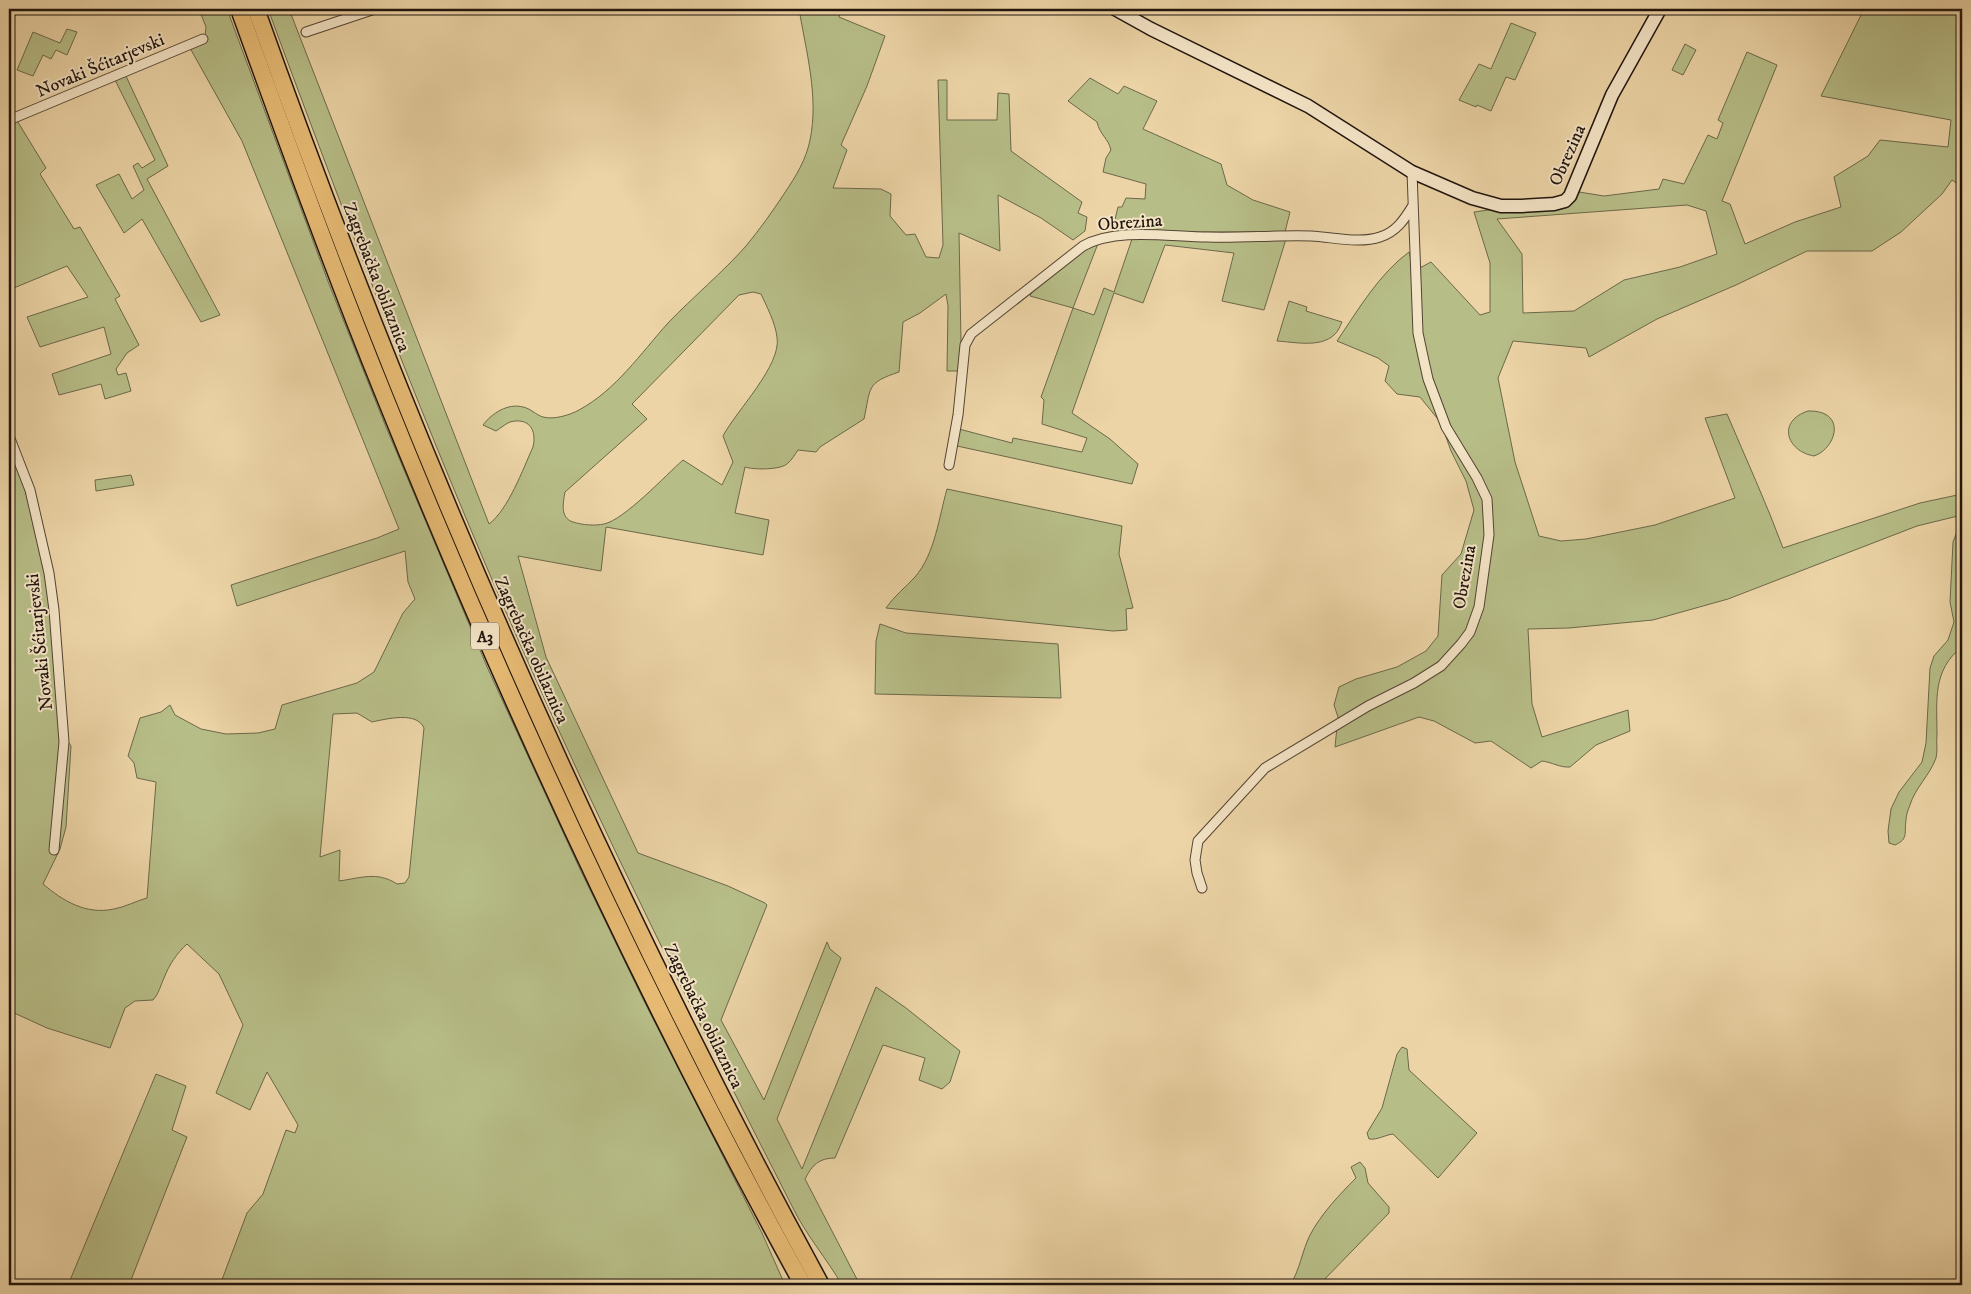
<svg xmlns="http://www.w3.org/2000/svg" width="1971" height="1294" font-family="'IM FELL DW Pica',serif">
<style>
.green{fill:#b7bd87;stroke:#6c684a;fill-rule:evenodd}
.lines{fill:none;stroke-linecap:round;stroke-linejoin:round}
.street-casing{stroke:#544433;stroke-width:11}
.secondary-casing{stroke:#21140d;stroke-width:15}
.highway-casing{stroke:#21140d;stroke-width:19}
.street{stroke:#f3e3c5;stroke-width:9}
.secondary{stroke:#f3e3c5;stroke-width:12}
.highway{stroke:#e6ba73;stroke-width:16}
.labels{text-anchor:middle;stroke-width:4;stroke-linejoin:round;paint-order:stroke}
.shield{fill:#f3e3c5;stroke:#605244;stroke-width:1}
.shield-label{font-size:16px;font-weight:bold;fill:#21140d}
.street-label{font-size:18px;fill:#21140d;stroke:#f3e3c5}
</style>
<rect width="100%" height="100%" fill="#ecd4a6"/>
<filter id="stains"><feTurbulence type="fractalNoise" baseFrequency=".004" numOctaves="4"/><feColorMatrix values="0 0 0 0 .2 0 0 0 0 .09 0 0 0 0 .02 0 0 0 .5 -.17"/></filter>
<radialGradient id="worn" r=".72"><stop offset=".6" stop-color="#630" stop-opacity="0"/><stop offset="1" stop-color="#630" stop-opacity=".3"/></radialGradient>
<g class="green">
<path d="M199,9h28l102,275 57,143 102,242 91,198 64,132 119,234 23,52h-32l-4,-5 2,5h-531l27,-72 16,-19 23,-64 9,3 3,-8 -31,-53 -17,38 -34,-17 27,-68 -24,-51 -32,-30c-10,9 -18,21 -23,34 -4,9 -5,15 -11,22l-18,1 -10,7 -15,40 -63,-20 -35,-16 -3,2v-244c5,-20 7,-43 0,-62v-260c40,89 45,192 56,289l6,9 -5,81 -6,22 -17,35c20,17 43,31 71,25 11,-2 22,-8 33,-11l9,-116 -19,-4 -3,-15 -6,-7 12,-38 21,-6 9,-7 5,10 26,14 25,5 32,-1 17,-4 7,-24 75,-22 17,-11 29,-59 12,-14 -7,-17 -3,-31 -168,55 -6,-21 146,-47 22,-9 -157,-388 -52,-93 15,-11 1,-10zM357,713l15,9c14,-3 45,-11 52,6l-15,149 -4,6 -8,1c-20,-13 -36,-6 -58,-3l1,-31 -20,7 13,-143z"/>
<path d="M268,9h21l200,515c19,-14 34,-55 44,-77 4,-17 -4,-30 -23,-25 -5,2 -9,6 -14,9l-13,-6c9,-12 25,-22 40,-18 7,1 13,8 20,10 11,3 27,-2 36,-7 37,-20 62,-57 89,-87 25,-26 54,-50 78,-77 14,-17 26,-34 38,-52 12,-18 22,-34 26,-54 9,-43 -4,-89 -11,-131h43l-3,8 46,19 -18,50 -26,59 6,5 -14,38 48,1 10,5 -1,22 16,19 9,-1 11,23 13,1 4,-13 -5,-165h9v40h50l1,-27 11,1 2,57 71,51 -4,11 9,4 -2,14 -12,9 -32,-22 -43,-23 2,56 -41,-18 2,109 -2,29h-12l1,-65 -2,-12 -26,19 -17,9 -4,50c-33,11 -28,15 -35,47l-44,28 -4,5 -18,-2c-3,4 -6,10 -10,13 -6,7 -34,7 -43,4l-10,46 34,7 -6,35 -157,-28 -5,44 -83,-15 28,101 92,196 90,33 37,17 2,2 -46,115 43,80 63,-158 3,7 11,9 -64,161 25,50 74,-182 30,21 54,43 -10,31 -8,7 -23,-9 6,-22 -42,-13 -48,113c-16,0 -23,7 -30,21l55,106h-18c-15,-26 -36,-50 -49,-77 -95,-186 -189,-373 -273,-564 -92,-209 -173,-421 -252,-635zM753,292l8,2c6,13 14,28 16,43 5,28 -41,74 -54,99l10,26 -11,23 -39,-25c-17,15 -59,60 -79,64 -9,2 -22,1 -31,-2 -13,-4 -10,-19 -8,-30l82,-73 -15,-15 107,-109z"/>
<path d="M1864,9h90l8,3v175l-10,-7 -10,14 -41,38 -29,19h-65l-71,34 -79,34 -68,38 -3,-9 -73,-7 -15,37 17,84 24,74 22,5 25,-2 69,-14 80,-27 -30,-80 22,-4c19,45 39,88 56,134l137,-45 42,-9v21l-45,11 -189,73 -75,21 -84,8 -41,1 4,75 10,33 86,-27 2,21 -34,14 -26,22c-9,1 -19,-5 -28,-6l-11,7 -40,-27 -16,2 -41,-22 -15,-4 -84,30 3,-30 -4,-12 5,-18 17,-8 41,-12 29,-16 12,-15 4,-61 19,-21 13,-44 -8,-29 -15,-30 -10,-28 -21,-26 -23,-3 -12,-13 4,-15 -11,-8 -41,-17c21,-31 42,-67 72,-89l5,19 17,-9 49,53 10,-3v-49l-16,-51 14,-2h19l66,-8 6,-10 25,4 55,-7 4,-10 21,5 24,-49 9,4 6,-16 -5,-3 29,-68 30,13 -55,136 8,3 15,40 50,-22 46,-15 -7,-30 34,-21 12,-16 68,7 3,-27 -130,-24zM1687,205l19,6 11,43 -37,13 -56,13 -50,31 -51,2 -1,-59 -25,-35z"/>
<polygon points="1511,23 1536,33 1515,80 1506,77 1491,111 1477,105 1476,107 1459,100 1479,64 1491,69"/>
<polygon points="67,29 77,32 67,55 56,50 51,59 43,55 33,76 17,70 33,32 60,43"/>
<polygon points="1685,44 1696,50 1683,75 1672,70"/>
<polygon points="125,74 168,166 147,179 220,315 201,322 142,219 124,233 96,185 119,174 132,199 144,190 133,166 138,163 142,168 155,160 114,78"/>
<path d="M1090,78l28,16 6,-8 33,15 -14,28 78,35 6,21 26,15 37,12 -5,20h-173l6,-25h4l4,-9 19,1 1,-15 -43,-12 3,-14 5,-8c-3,-12 -11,-15 -14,-28l-29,-21z"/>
<polygon points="16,119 46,168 40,174 74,229 80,227 120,296 115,299 139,345 127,353 116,369 118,375 126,373 131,391 105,399 101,384 59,395 52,374 111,354 104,327 40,347 27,317 88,297 67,266 9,290 9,165 10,164 9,161 9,122"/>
<polygon points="1132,239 1286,239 1264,310 1222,301 1234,253 1165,245 1143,303 1114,293 1072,413 1110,439 1138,464 1132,484 957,446 959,429 1012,443 1013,438 1082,452 1087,438 1042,424 1044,400 1041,397 1073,308 1030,296 1033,289 1084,248 1099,241 1073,308 1094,315 1104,288 1114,292"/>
<path d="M1289,301l18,6 -1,4 36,11c-2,4 -4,10 -8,13 -14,13 -40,7 -57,6z"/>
<path d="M1808,411c39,-1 29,37 6,45 -28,-5 -37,-35 -6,-45z"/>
<polygon points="131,475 134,485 96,491 95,480"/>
<path d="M947,489l175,37 -3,28 14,54 -7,1 1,21 -14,1 -227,-23c8,-12 19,-20 29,-31 20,-23 24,-60 32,-88z"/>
<path d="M1962,519v128c-30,23 -25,54 -25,88 -1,7 1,15 -1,23 -6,17 -21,30 -26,47 -2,5 -4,10 -4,15 -2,12 3,19 -11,25l-6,-2 -1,-12 3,-22 8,-17 23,-30 4,-19 4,-75 4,-12 14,-16 6,-18 -4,-20 3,-60z"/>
<polygon points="880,624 906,633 1058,644 1061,698 875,694 876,641"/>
<path d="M1402,1047l5,2 2,21 68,63 -39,45 -45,-44c-8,1 -15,6 -24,5l-2,-6 15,-25 15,-54z"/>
<polygon points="156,1074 186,1086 172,1130 187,1137 129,1285 68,1285"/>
<path d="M1360,1162l5,6 3,15 21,24v6l-70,72h-29c10,-15 12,-34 20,-50 11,-21 30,-41 46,-57l-5,-11z"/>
</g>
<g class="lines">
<defs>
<g id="street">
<polyline points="306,32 375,9"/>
<polyline points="9,120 203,39"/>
<polyline points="9,436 30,490 49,573 54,610 64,742 54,850"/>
<path d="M949,465l9,-50 7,-70 6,-11 112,-88c34,-19 87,-9 125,-9 34,1 69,-2 103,-1 22,1 48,8 69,1 16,-5 24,-17 32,-30"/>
<polyline points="1202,888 1197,873 1195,860 1198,841 1265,768 1368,706 1414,683 1441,666 1461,644 1470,632 1479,607 1489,535 1487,499 1477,478 1446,427 1428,379 1424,361 1418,333 1412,172"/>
</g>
<polyline id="secondary" points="1115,9 1151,29 1308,106 1412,172 1472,198 1501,206 1521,206 1554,204 1565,201 1570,196 1612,95 1660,9"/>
<g id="highway">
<path d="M239,9c46,127 92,255 143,381 123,306 262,606 421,895"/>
<path d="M256,9c156,439 342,867 565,1276"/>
</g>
</defs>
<use href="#street" class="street-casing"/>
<use href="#secondary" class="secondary-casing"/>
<use href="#highway" class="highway-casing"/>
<use href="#street" class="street"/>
<use href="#secondary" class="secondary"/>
<use href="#highway" class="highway"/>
</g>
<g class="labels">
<rect class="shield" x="471" y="622.5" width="28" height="27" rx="4"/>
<g class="shield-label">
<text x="485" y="642">A3</text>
</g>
<g class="street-label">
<text transform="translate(100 65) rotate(-23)" y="6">Novaki Šćitarjevski</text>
<text transform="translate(1567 155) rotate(-66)" y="6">Obrezina</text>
<text transform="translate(1130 222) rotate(-4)" y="6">Obrezina</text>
<text transform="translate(377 277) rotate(69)" y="6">Zagrebačka obilaznica</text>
<text transform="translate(1464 577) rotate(-80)" y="6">Obrezina</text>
<text transform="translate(39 642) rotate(-96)" y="6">Novaki Šćitarjevski</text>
<text transform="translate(532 650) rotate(66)" y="6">Zagrebačka obilaznica</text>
<text transform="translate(704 1016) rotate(64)" y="6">Zagrebačka obilaznica</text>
</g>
</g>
<rect width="1971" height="1294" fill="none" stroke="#ecd4a6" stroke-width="30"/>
<rect x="10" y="10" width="1951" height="1274" fill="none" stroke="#21140d" stroke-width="2.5"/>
<rect x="15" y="15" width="1941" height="1264" fill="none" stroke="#21140d"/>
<rect width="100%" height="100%" filter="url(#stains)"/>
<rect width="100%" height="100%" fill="url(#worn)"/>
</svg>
